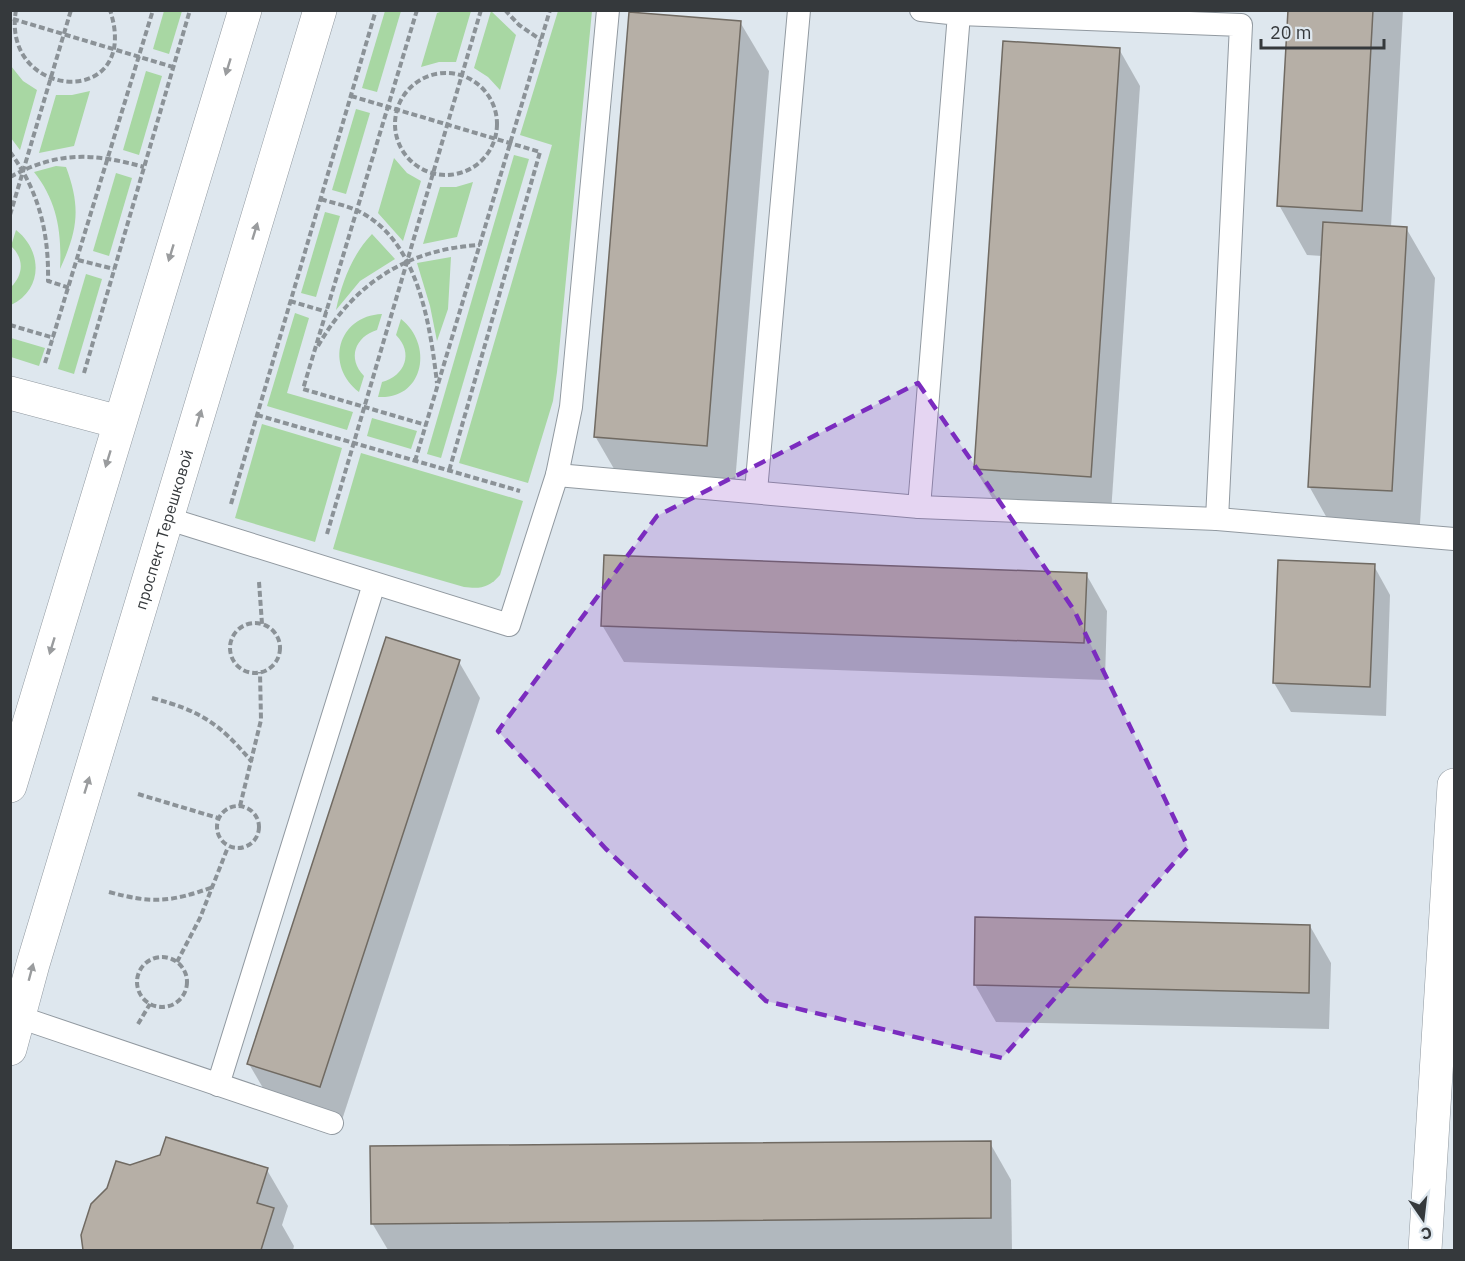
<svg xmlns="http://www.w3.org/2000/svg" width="1465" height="1261" font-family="'IBM Plex Sans',sans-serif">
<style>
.green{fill:#a8d7a3}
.shadow{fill:#0003}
.building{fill:#b6afa6;stroke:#706a62;stroke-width:1.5}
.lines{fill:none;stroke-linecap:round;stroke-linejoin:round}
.lane-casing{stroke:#9199a0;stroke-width:24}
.street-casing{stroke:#9199a0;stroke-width:34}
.secondary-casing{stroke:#9199a0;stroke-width:34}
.path{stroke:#8b9297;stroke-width:4;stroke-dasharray:6 3;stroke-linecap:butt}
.lane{stroke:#fff;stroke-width:22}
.street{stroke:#fff;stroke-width:33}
.secondary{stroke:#fff;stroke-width:33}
.oneway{fill:#9a9c9e}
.marked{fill:#7b2cbf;fill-opacity:0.2;stroke:#7b2cbf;stroke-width:4.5;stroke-dasharray:12 8;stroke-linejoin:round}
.labels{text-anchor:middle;stroke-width:4.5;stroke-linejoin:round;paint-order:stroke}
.street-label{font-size:16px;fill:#35393c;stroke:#dee7ee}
</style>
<rect width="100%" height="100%" fill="#dee7ee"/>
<g class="green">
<polygon points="446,10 471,11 456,62 439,62 421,67 437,13"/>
<polygon points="164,11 182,11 169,54 153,49"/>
<polygon points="385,11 401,11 377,92 362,88"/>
<polygon points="491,11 516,35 500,90 488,77 474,68"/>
<polygon points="558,11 592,11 557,372 553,401 528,483 459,463 552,145 520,135"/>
<polygon points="11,66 23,81 37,90 20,150 11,138"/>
<polygon points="146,71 162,76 139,155 123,150"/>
<polygon points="90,91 74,146 39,153 56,95 72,95"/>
<polygon points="356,109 370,113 346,194 332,190"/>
<polygon points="514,155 529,159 441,458 427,454"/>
<polygon points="394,158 407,173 421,181 403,241 378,213"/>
<path d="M56,166l10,1c15,40 12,63 -6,102 2,-37 -3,-68 -26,-97z"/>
<polygon points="116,173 132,178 109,256 93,251"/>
<polygon points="473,182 457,237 423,244 440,187 456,187"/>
<polygon points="325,212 340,216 316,297 301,293"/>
<path d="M16,230c26,20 28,59 -5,75v-18c13,-13 13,-29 0,-41z"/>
<path d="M372,234l23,25 -35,22 -24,29c6,-28 16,-55 36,-76z"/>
<polygon points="451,257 448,309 437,341 430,306 417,263"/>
<polygon points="86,274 102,279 74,374 58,369"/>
<polygon points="295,313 309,318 287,393 353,412 347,430 267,406"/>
<path d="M382,314l-5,16c-22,7 -30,28 -13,46l-5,16c-34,-26 -22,-76 23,-78z"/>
<path d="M401,319c33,26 23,81 -23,78l4,-15c23,-6 32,-29 14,-47z"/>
<polygon points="11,338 45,348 39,366 11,357"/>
<polygon points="372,418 417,431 411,449 367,436"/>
<polygon points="262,424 342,448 315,542 235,518"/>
<path d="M361,453l162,48 -23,74c-11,13 -20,14 -36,12l-131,-38z"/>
</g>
<g class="shadow">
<polygon points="1290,10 1403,10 1391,227 1406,228 1435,278 1419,540 1337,536 1309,486 1322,256 1307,255 1279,205"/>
<polygon points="740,22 769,71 734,495 624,486 595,436"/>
<polygon points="1119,49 1140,86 1111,513 997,506 975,469"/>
<polygon points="1374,566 1390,595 1386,716 1291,712 1274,683"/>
<polygon points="1086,574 1107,611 1105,680 624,662 602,625"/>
<polygon points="459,662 480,698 341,1123 270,1100 249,1064"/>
<polygon points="1310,926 1331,963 1329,1029 996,1022 975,985"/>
<polygon points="990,1143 1011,1180 1012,1250 388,1250 372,1223"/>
<polygon points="130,1167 267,1170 288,1206 282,1225 294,1246 293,1250 85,1250 83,1235"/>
</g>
<g class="building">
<polygon points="1288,10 1373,10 1362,211 1277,206"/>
<polygon points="629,12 741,21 707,446 594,437"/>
<polygon points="1003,41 1120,48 1091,477 974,469"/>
<polygon points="1323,222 1407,227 1392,491 1308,487"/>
<polygon points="604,555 1087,573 1084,643 601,626"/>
<polygon points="1278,560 1375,564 1370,687 1273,683"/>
<polygon points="386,637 460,660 320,1087 247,1064"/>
<polygon points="975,917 1310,925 1309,993 974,985"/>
<polygon points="166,1137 268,1168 257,1203 274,1208 261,1250 83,1250 81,1235 91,1204 107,1188 116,1161 130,1165 160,1155"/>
<polygon points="991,1141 991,1218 371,1224 370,1146"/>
</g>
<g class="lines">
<defs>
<g id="lane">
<polyline points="959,14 1241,25 1217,519"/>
<polyline points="557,475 919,507 1217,519 1454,539"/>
<polyline points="756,491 799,10"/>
<polyline points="919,507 959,14 921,10"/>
<polyline points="169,519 509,625 557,475 571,407 608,10"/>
<polyline points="19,1017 332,1123"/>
<polyline points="218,1085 374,584"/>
</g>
<g id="street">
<polyline points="10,393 119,422"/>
<polyline points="1425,1250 1454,785"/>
</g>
<g id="secondary">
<polyline points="10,786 245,10"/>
<path id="s1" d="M10,1049l23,-85 287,-954"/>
</g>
</defs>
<use href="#lane" class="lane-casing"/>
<use href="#street" class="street-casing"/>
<use href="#secondary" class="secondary-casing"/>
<g class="path">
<path d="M16,10c-16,91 127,100 94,0"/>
<polyline points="417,10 303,389 426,425"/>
<polyline points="505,10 519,25 541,40"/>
<polyline points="13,19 173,67"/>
<circle cx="446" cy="124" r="51"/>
<polyline points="351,96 540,152 449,471"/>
<path d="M10,152c29,39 39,81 38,129l22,7"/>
<path d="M10,177c48,-26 83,-24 134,-10"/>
<path d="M321,199c11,4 24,6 35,11 62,28 74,114 81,173"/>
<polyline points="10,215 71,10"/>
<polyline points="78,260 114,269"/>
<polyline points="290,301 327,312"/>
<polyline points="10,325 54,338"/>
<path d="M318,346c36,-63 90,-97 162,-101"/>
<polyline points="45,363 153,10"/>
<polyline points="84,373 190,10"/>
<polyline points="257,415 520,491"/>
<polyline points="415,461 550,10"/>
<polyline points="231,504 376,10"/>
<polyline points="327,534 481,10"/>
<polyline points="259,582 262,624"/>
<circle cx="255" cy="648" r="25"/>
<path d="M152,698c49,13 67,25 100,64"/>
<polyline points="138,794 218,818"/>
<circle cx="238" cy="827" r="21"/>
<polyline points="240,806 261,720 260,672"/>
<path d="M109,892c44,12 62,10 104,-5"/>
<circle cx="162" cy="982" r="25"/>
<polyline points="177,962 200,918 228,847"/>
<polyline points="138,1024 150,1004"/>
</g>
<use href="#lane" class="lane"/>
<use href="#street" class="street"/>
<use href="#secondary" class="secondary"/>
</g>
<defs><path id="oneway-solid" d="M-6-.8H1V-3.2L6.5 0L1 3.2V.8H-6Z" transform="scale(1.5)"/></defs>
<g class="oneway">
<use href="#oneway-solid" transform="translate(228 67) rotate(107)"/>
<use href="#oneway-solid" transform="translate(255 231) rotate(-73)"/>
<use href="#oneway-solid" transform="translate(171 253) rotate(107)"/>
<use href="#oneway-solid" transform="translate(199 418) rotate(-73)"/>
<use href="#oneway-solid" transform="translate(108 459) rotate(107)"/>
<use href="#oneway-solid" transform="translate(52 646) rotate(107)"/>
<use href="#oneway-solid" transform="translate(87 785) rotate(-73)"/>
<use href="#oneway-solid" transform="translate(31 972) rotate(-75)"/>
</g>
<path class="marked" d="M918,383l156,227 114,237 -186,211 -236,-57 -160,-152 -108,-118 159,-215z"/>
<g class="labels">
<g class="street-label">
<text dy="6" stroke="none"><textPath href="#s1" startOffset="542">проспект Терешковой</textPath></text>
</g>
</g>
<rect width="1465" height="1261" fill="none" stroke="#35393c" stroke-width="24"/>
<g transform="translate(1423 1219) rotate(166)" stroke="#dee7ee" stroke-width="4.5" paint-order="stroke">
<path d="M0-4.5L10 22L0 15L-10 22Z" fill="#35393c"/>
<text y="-9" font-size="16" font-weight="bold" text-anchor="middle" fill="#35393c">С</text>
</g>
<path d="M1261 39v9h123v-9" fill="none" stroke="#35393c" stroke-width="3"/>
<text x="1270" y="39" font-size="18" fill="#35393c" stroke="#dee7ee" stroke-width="4.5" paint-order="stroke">20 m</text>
</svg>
